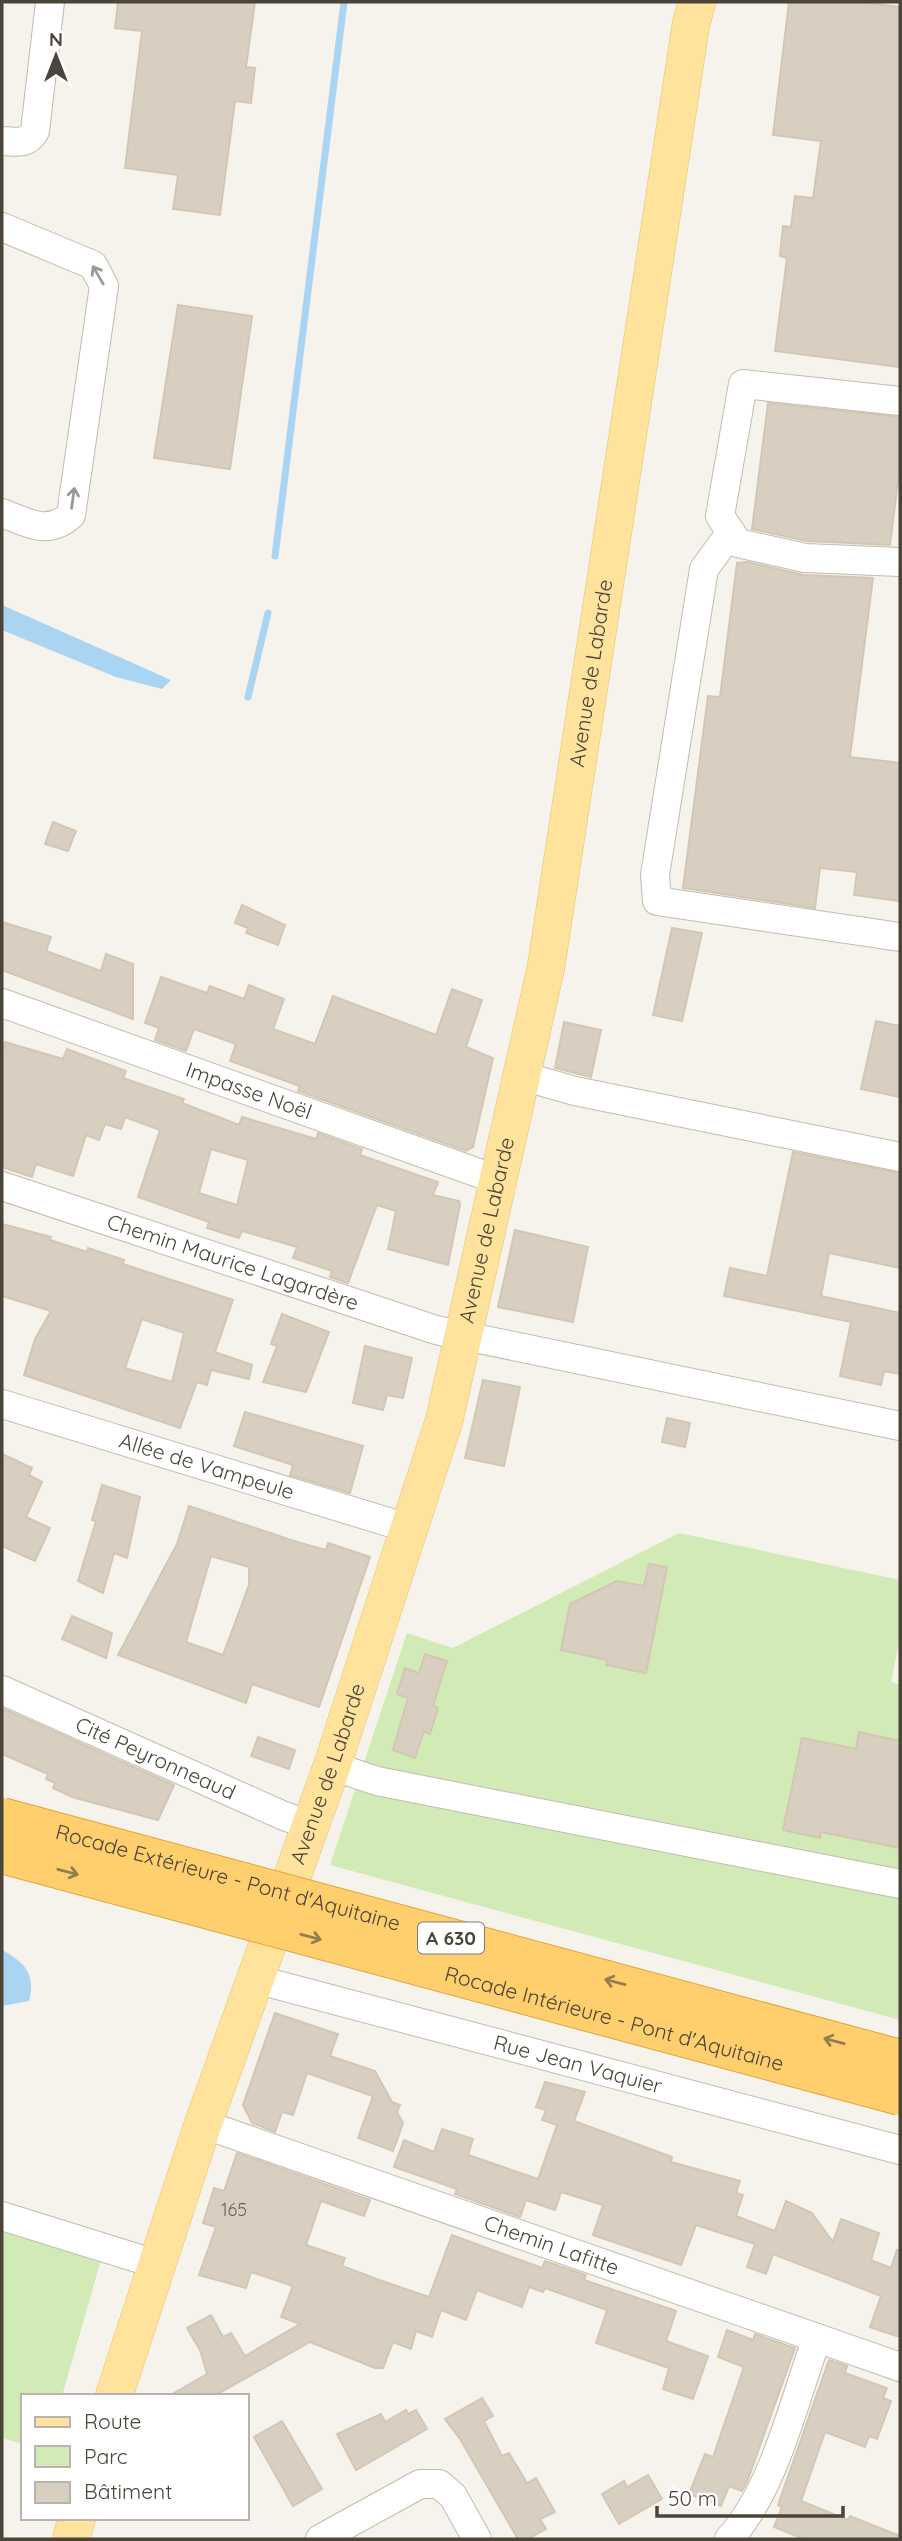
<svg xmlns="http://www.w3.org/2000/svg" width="902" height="2541" font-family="Quicksand,sans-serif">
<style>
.green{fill:#d2eab5}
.water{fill:#a9d4f2}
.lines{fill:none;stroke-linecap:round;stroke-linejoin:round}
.stream{stroke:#a9d4f2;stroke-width:7}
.building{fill:#d8cfc1;stroke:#d3c7b4;stroke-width:2;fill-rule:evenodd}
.minor-casing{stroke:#c2bbae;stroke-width:30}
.major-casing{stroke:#e6c16a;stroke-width:38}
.minor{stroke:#fff;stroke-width:28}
.major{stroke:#ffe39c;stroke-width:37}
.highway-bridge-casing{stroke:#e0a43c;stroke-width:40;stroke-linecap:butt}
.highway-bridge{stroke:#ffcf6e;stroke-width:38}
.oneway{stroke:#9c9892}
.oneway2{stroke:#937c4e}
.labels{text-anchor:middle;stroke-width:6;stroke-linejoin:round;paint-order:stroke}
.number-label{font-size:18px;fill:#6e675b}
.shield{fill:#fff;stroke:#817c74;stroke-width:2}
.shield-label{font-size:19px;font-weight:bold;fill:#4b4439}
.street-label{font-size:21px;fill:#4b4439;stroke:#fff}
</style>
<rect width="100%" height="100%" fill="#f6f3ec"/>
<g class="green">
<polygon points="679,1533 900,1580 900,1637 891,1682 900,1685 900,2020 330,1865 407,1633 453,1648"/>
<polygon points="2,2223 103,2253 62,2396 23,2396 23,2444 2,2438"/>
</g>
<g class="water">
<polygon points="2,605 171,680 162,689 116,677 2,630"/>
<path d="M2,1950c23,12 34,25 27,51l-27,5z"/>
</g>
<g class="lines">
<g class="stream">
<polyline points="275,556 344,2"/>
<polyline points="248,697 268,613"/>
</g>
</g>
<g class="building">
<polygon points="118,2 255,2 246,67 255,68 251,103 235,101 220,215 173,209 178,175 125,168 142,31 115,28"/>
<polygon points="789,2 860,2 900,7 900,367 775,351 787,258 780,256 783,226 791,227 795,196 813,198 821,141 773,135"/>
<polygon points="178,305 252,316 230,469 154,458"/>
<polygon points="768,403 900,417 900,464 890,545 807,541 752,529"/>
<polygon points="748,562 804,575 873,578 850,757 900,763 900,901 854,895 857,872 820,868 815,908 683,888 708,696 720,697 737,563"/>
<polygon points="53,822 76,831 68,851 45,844"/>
<polygon points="242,905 285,925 278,945 246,933 248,928 235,923"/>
<polygon points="2,922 51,937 46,951 101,971 106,954 133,964 133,1019 2,970"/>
<polygon points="672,928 702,933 682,1021 653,1015"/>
<polygon points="161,977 207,993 210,986 244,999 249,985 284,999 273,1029 315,1044 333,996 436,1035 452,989 482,1000 466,1047 493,1058 473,1147 466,1151 298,1091 300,1086 230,1061 236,1044 194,1029 186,1051 155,1040 159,1028 145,1023"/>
<polygon points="876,1021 900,1026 900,1097 861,1089"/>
<polygon points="564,1022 601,1030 591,1077 555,1068"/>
<path d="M5,1042l58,17 4,-10 59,22 -3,7 61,21 -2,4 57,22 3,-8 74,22 2,-6 44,16 -2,6 78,27 -5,13 26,6 1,4 -12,60 -60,-16 8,-38 -19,-6 -29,78 -18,-6 2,-6 -39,-13 4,-11 -55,-16 -3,7 -32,-10 2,-6 -71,-25 22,-67 -35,-13 -4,12 -16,-5 -6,16 -13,-5 -13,41 -37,-12 -4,13 -30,-10v-115zM211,1149l37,11 -11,45 -38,-12z"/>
<polygon points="793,1152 900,1173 900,1268 829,1253 821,1296 900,1313 900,1374 884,1371 881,1385 840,1376 851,1322 724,1296 730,1268 767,1276"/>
<path d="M2,1224l49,13 -1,3 37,12 1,-4 36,12 -1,4 110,36 -18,52 37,13 -3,14 -38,-9 -4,15 -10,-3 -17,46 -156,-53 11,-36 16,-28 -49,-15zM142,1319l42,14 -12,49 -47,-14z"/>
<polygon points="515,1230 588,1247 573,1322 498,1307"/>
<polygon points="282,1314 329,1332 306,1392 263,1382 277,1346 271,1344"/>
<polygon points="365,1346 412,1358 403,1398 387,1395 383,1410 353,1403"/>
<polygon points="483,1380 520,1387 504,1466 465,1458"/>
<polygon points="245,1412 363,1446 350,1493 290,1475 293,1465 234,1446"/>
<polygon points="667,1418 690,1423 685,1447 662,1442"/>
<polygon points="2,1454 32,1468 29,1475 42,1482 26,1517 50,1528 35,1561 2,1546"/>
<polygon points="102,1485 140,1497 127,1558 114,1553 103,1593 78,1581 96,1521 92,1520"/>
<path d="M189,1506l108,36 29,8 2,-7 42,14 -51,150 -67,-23 -6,19 -128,-48 59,-111zM211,1556l38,11v18l-26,70 -37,-13z"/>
<polygon points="649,1564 667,1567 646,1673 606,1665 607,1660 561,1650 570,1604 617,1581 644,1586"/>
<polygon points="72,1616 112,1633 106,1658 62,1639"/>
<polygon points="425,1654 447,1661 433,1706 438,1708 430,1734 424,1731 415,1758 393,1750 408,1698 397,1694 405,1668 419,1673"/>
<polygon points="2,1708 174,1785 158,1820 72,1797 53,1788 55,1783 46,1779 48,1774 2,1754"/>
<polygon points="859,1732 900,1741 900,1848 821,1832 820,1838 783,1830 802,1738 856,1749"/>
<polygon points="258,1737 295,1750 289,1769 251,1756"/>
<polygon points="275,2013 338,2034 330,2056 375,2071 392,2102 400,2105 397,2112 403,2123 393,2151 358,2138 373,2096 307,2073 293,2115 282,2112 275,2132 252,2123 243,2105"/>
<polygon points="545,2082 585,2092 574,2121 672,2157 671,2162 740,2181 736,2193 743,2195 736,2216 775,2231 786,2201 812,2213 833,2242 841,2219 879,2233 871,2260 891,2268 897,2250 900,2251 900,2337 870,2327 881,2296 773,2254 766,2274 747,2267 755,2244 696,2225 681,2265 593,2235 603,2205 561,2192 555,2210 526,2200 520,2217 455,2194 457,2189 394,2167 404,2140 434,2152 442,2129 473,2139 468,2155 538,2179 557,2125 542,2120 546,2110 536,2107"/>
<polygon points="237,2153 370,2200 364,2216 321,2201 306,2245 345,2258 342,2266 382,2281 429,2297 452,2235 542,2268 545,2261 586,2275 584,2280 676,2311 666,2341 708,2356 693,2399 663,2389 669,2368 596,2343 607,2310 545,2288 543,2292 529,2287 522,2307 477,2290 466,2320 441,2310 432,2337 416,2331 411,2349 393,2342 383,2368 375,2368 310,2342 214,2396 169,2396 207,2374 200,2350 187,2328 211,2315 223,2337 231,2333 245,2356 300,2324 281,2317 293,2286 251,2272 246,2288 199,2275 216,2227 203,2223 214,2188 224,2191"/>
<polygon points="727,2330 753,2340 755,2334 795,2348 747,2482 742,2491 729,2486 721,2506 689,2494 705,2454 713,2457 744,2367 718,2357"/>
<polygon points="829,2360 847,2366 845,2373 887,2388 883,2398 891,2401 877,2439 869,2436 865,2447 825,2432 801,2501 848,2520 850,2516 900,2536 900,2539 804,2539 774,2527 782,2507 778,2505"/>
<polygon points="482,2398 493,2416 484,2421 502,2456 509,2453 527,2483 536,2478 555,2512 540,2519 546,2529 528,2539 518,2539 460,2439 445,2419"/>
<polygon points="406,2410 408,2414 416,2410 427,2429 356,2470 337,2434 381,2414 385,2422"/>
<polygon points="282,2421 322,2489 293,2506 254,2437"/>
<polygon points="648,2475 662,2499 619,2524 602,2494 624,2481 627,2487"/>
</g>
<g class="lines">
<defs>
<g id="minor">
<path d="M2,141c14,0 24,5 33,-10l15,-129"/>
<path d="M2,227l91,38 11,21 -33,229c-23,21 -43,8 -69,-2"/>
<polyline points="900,401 743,384 720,516 738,543 805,558 900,562"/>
<polyline points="731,532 704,569 655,875 657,901 900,937"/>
<path id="s1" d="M2,1003l496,177"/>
<polyline points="522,1076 575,1091 900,1157"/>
<path id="s2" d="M2,1186l434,144 464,96"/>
<path id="s3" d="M2,1404l409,125"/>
<path id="s4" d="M2,1690l282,126 26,9"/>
<polyline points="332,1766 377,1781 900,1884"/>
<path id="s5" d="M255,1979l645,171"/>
<path id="s6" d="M203,2124l697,243"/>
<polyline points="2,2216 156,2264"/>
<polyline points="320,2539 420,2484 439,2484 453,2496 477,2539"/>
<path d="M729,2539c46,-51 64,-136 88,-201"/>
</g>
<g id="major">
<path id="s7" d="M114,2396l89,-272 129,-358 112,-345 102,-454 145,-943 6,-22"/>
<polyline points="71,2539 77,2518"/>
</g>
</defs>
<use href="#minor" class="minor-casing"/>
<use href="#major" class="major-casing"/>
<use href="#minor" class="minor"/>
<use href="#major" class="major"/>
<defs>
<g id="highway-bridge">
<path id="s8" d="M2,1817l898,242"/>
<path id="s9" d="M2,1854l898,242"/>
</g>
</defs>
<use href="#highway-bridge" class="highway-bridge-casing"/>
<use href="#highway-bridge" class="highway-bridge"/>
</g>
<defs><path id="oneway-shaft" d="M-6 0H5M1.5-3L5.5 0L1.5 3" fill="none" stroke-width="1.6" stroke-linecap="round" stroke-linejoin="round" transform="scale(1.75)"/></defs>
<g class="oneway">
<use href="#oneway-shaft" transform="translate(98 275) rotate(-120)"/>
<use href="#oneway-shaft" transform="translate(73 498) rotate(-82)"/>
</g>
<g class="oneway2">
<use href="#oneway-shaft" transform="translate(68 1872) rotate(15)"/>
<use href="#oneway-shaft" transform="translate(311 1937) rotate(15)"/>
<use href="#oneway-shaft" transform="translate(615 1982) rotate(-165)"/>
<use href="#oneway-shaft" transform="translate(834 2041) rotate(-165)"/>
</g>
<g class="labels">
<g class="number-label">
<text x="234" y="2216">165</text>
</g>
<rect class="shield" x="418" y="1922.5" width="66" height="31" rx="5"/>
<g class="shield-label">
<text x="451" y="1945">A 630</text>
</g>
<g class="street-label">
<text dy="7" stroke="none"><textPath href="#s7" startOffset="1792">Avenue de Labarde</textPath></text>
<text dy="7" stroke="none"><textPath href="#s1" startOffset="262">Impasse Noël</textPath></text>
<text dy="7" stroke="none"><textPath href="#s7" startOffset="1225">Avenue de Labarde</textPath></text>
<text dy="7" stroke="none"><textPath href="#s2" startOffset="243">Chemin Maurice Lagardère</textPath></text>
<text dy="7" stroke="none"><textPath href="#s3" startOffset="214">Allée de Vampeule</textPath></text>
<text dy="7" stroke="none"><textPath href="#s4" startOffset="168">Cité Peyronneaud</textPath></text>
<text dy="7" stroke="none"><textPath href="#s7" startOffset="658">Avenue de Labarde</textPath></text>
<text dy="7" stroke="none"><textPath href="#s8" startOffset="234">Rocade Extérieure - Pont d'Aquitaine</textPath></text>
<text dy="7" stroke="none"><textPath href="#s9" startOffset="634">Rocade Intérieure - Pont d'Aquitaine</textPath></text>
<text dy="7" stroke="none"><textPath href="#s5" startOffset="334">Rue Jean Vaquier</textPath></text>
<text dy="7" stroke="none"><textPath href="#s6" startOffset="369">Chemin Lafitte</textPath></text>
</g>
</g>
<rect width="902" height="2541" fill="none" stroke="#4b4439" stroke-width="7"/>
<rect x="21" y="2394" width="228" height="126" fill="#ffffff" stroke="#b7b4b0" stroke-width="2"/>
<rect x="35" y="2417" width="35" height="10" fill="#ffe39c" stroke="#b7b4b0" stroke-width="2"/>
<text x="84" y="2429" font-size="21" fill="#4b4439">Route</text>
<rect x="35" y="2446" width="35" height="21" fill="#d2eab5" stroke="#b7b4b0" stroke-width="2"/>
<text x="84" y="2464" font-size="21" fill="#4b4439">Parc</text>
<rect x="35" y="2482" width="35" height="21" fill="#d8cfc1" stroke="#b7b4b0" stroke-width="2"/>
<text x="84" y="2499" font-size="21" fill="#4b4439">Bâtiment</text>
<g transform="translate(56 56)" stroke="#ffffff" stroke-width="5" paint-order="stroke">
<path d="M0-5L12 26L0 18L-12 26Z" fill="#4b4439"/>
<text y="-10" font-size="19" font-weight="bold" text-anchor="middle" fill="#4b4439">N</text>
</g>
<path d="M657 2506v10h186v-10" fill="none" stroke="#4b4439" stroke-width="3.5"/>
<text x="668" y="2506" font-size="21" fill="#4b4439" stroke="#ffffff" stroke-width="5" paint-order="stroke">50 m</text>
</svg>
